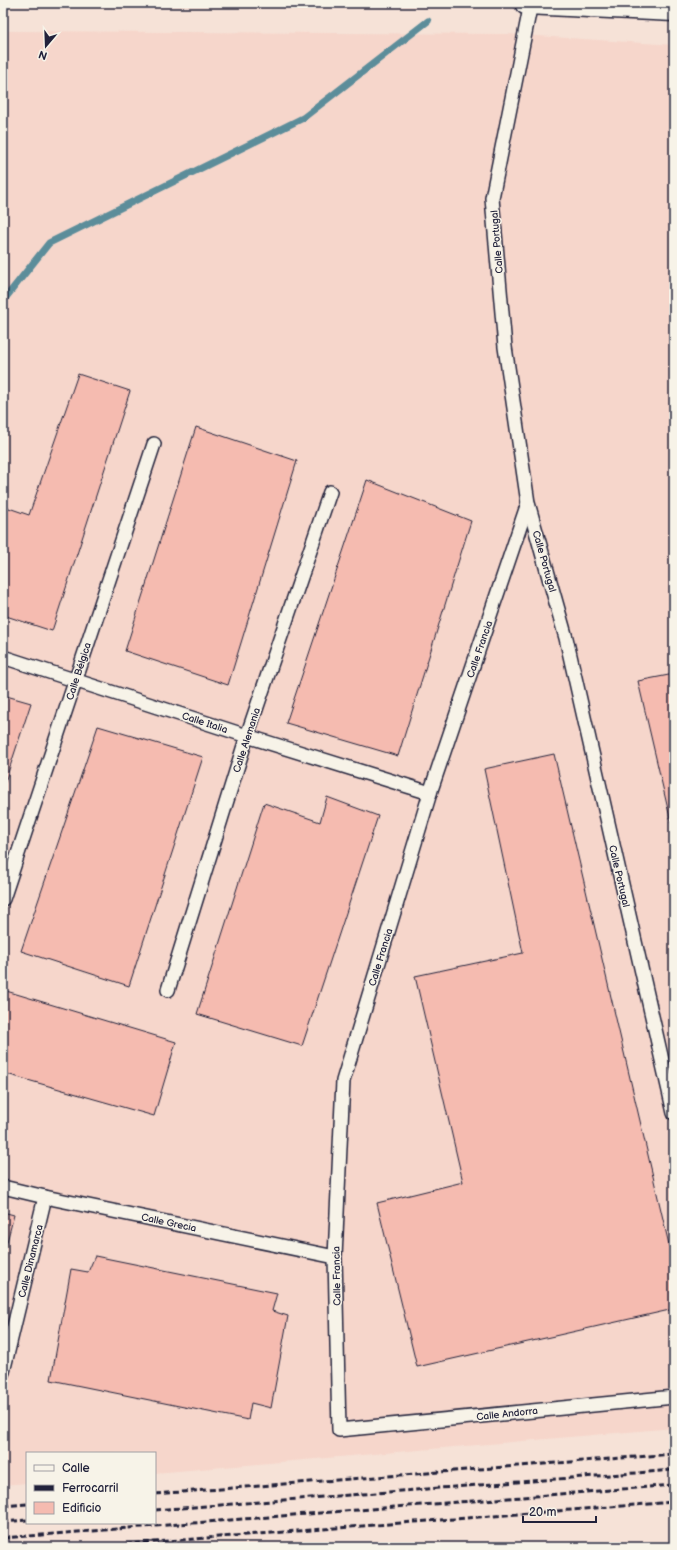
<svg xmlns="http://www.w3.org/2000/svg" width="677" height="1550" font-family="'Balsamiq Sans',sans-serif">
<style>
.built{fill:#f6d6cb}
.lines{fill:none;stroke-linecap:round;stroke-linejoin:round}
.stream{stroke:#5c8d9a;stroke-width:7}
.building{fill:#f5bbb0;stroke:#22223b}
.service-casing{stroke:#22223b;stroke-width:16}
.primary-casing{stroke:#22223b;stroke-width:25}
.service{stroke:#f7f3e8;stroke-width:13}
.primary{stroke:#f7f3e8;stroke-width:22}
.rail{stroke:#22223b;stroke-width:3;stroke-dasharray:6 3;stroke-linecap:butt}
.labels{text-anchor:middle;stroke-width:3;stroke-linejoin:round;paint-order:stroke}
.street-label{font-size:10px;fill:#22223b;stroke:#f7f3e8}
</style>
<rect width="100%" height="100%" fill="#f6e2d7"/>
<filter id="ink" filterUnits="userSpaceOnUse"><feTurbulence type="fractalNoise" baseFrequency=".025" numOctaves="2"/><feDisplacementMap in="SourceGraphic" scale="8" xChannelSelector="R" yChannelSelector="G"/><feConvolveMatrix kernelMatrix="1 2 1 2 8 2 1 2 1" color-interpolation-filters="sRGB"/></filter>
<g filter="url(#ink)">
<polygon class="built" points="3,31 507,34 674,45 674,1428 155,1473 155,1453 27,1453 27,1483 3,1485"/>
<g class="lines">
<polyline class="stream" points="3,301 49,243 303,118 428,21"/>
</g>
<g class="building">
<polygon points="78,374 130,391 52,631 3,615 3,506 29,515"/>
<polygon points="196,427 297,461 228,685 125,651"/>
<polygon points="367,480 471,521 398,756 286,723"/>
<polygon points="674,674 674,835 638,681"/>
<polygon points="3,695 31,703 3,788"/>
<polygon points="98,726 203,757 129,986 21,951"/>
<polygon points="554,754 674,1266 674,1309 417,1367 377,1203 463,1182 415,976 523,953 484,769"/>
<polygon points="327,797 378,816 302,1046 197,1014 264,803 320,822"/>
<polygon points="3,990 176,1042 154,1116 3,1073"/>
<polygon points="3,1212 14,1215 3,1257"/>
<polygon points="95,1256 277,1293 272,1311 288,1316 271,1408 251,1403 248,1420 51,1380 71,1269 88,1272"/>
</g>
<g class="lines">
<defs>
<g id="service">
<polyline points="531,3 492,198 505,347 528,503 566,638 674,1113"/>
<polyline points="528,503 430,793 343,1081 335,1257 339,1430 674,1397"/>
<polyline points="3,657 247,736 430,793"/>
<polyline points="3,899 154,444"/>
<polyline points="168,990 247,736 330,492"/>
<polyline points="3,1187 45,1197 335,1257"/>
<polyline points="3,1372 45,1197"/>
</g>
<polyline id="primary" points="526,3 674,10"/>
</defs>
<use href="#service" class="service-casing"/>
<use href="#primary" class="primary-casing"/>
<use href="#service" class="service"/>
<use href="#primary" class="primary"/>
<g class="rail">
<polyline points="155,1494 674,1454"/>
<polyline points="3,1506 27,1504"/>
<polyline points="155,1510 674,1470"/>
<polyline points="3,1522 27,1520"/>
<polyline points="3,1538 674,1485"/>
<polyline points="90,1547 674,1502"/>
</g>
</g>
</g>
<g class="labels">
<g class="street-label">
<text transform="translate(496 242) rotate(-95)" y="4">Calle Portugal</text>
<text transform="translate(545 561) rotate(74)" y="4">Calle Portugal</text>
<text transform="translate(479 649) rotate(-71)" y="4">Calle Francia</text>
<text transform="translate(78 671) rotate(-72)" y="4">Calle Bélgica</text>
<text transform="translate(205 722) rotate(18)" y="4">Calle Italia</text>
<text transform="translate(246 740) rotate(-72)" y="4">Calle Alemania</text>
<text transform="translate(620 876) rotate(77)" y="4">Calle Portugal</text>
<text transform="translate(380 957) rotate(-73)" y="4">Calle Francia</text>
<text transform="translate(169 1222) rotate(12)" y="4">Calle Grecia</text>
<text transform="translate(30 1261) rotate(-76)" y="4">Calle Dinamarca</text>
<text transform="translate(336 1276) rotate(-91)" y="4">Calle Francia</text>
<text transform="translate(507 1413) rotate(-6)" y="4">Calle Andorra</text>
</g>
</g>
<rect width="677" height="1550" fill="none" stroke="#f7f3e8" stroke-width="16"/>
<rect x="8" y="8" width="661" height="1534" fill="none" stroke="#22223b" stroke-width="1.5" filter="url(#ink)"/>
<rect x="26" y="1452" width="130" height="72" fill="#f7f3e8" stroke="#a29fa3"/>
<rect x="34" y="1465" width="20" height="6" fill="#f7f3e8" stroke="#a29fa3"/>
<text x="62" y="1472" font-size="12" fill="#22223b">Calle</text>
<rect x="34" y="1485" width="20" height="6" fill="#22223b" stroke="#a29fa3"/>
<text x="62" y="1492" font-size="12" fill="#22223b">Ferrocarril</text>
<rect x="34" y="1502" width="20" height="12" fill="#f5bbb0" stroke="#a29fa3"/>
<text x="62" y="1512" font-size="12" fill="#22223b">Edificio</text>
<g transform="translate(46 46) rotate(199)" stroke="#f7f3e8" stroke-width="3" paint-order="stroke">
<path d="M0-3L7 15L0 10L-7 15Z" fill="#22223b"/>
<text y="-6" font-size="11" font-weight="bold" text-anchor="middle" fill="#22223b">N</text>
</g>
<path d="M523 1516v6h73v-6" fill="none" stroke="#22223b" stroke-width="2"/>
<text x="529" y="1516" font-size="12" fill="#22223b" stroke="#f7f3e8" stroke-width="3" paint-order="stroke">20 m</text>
</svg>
